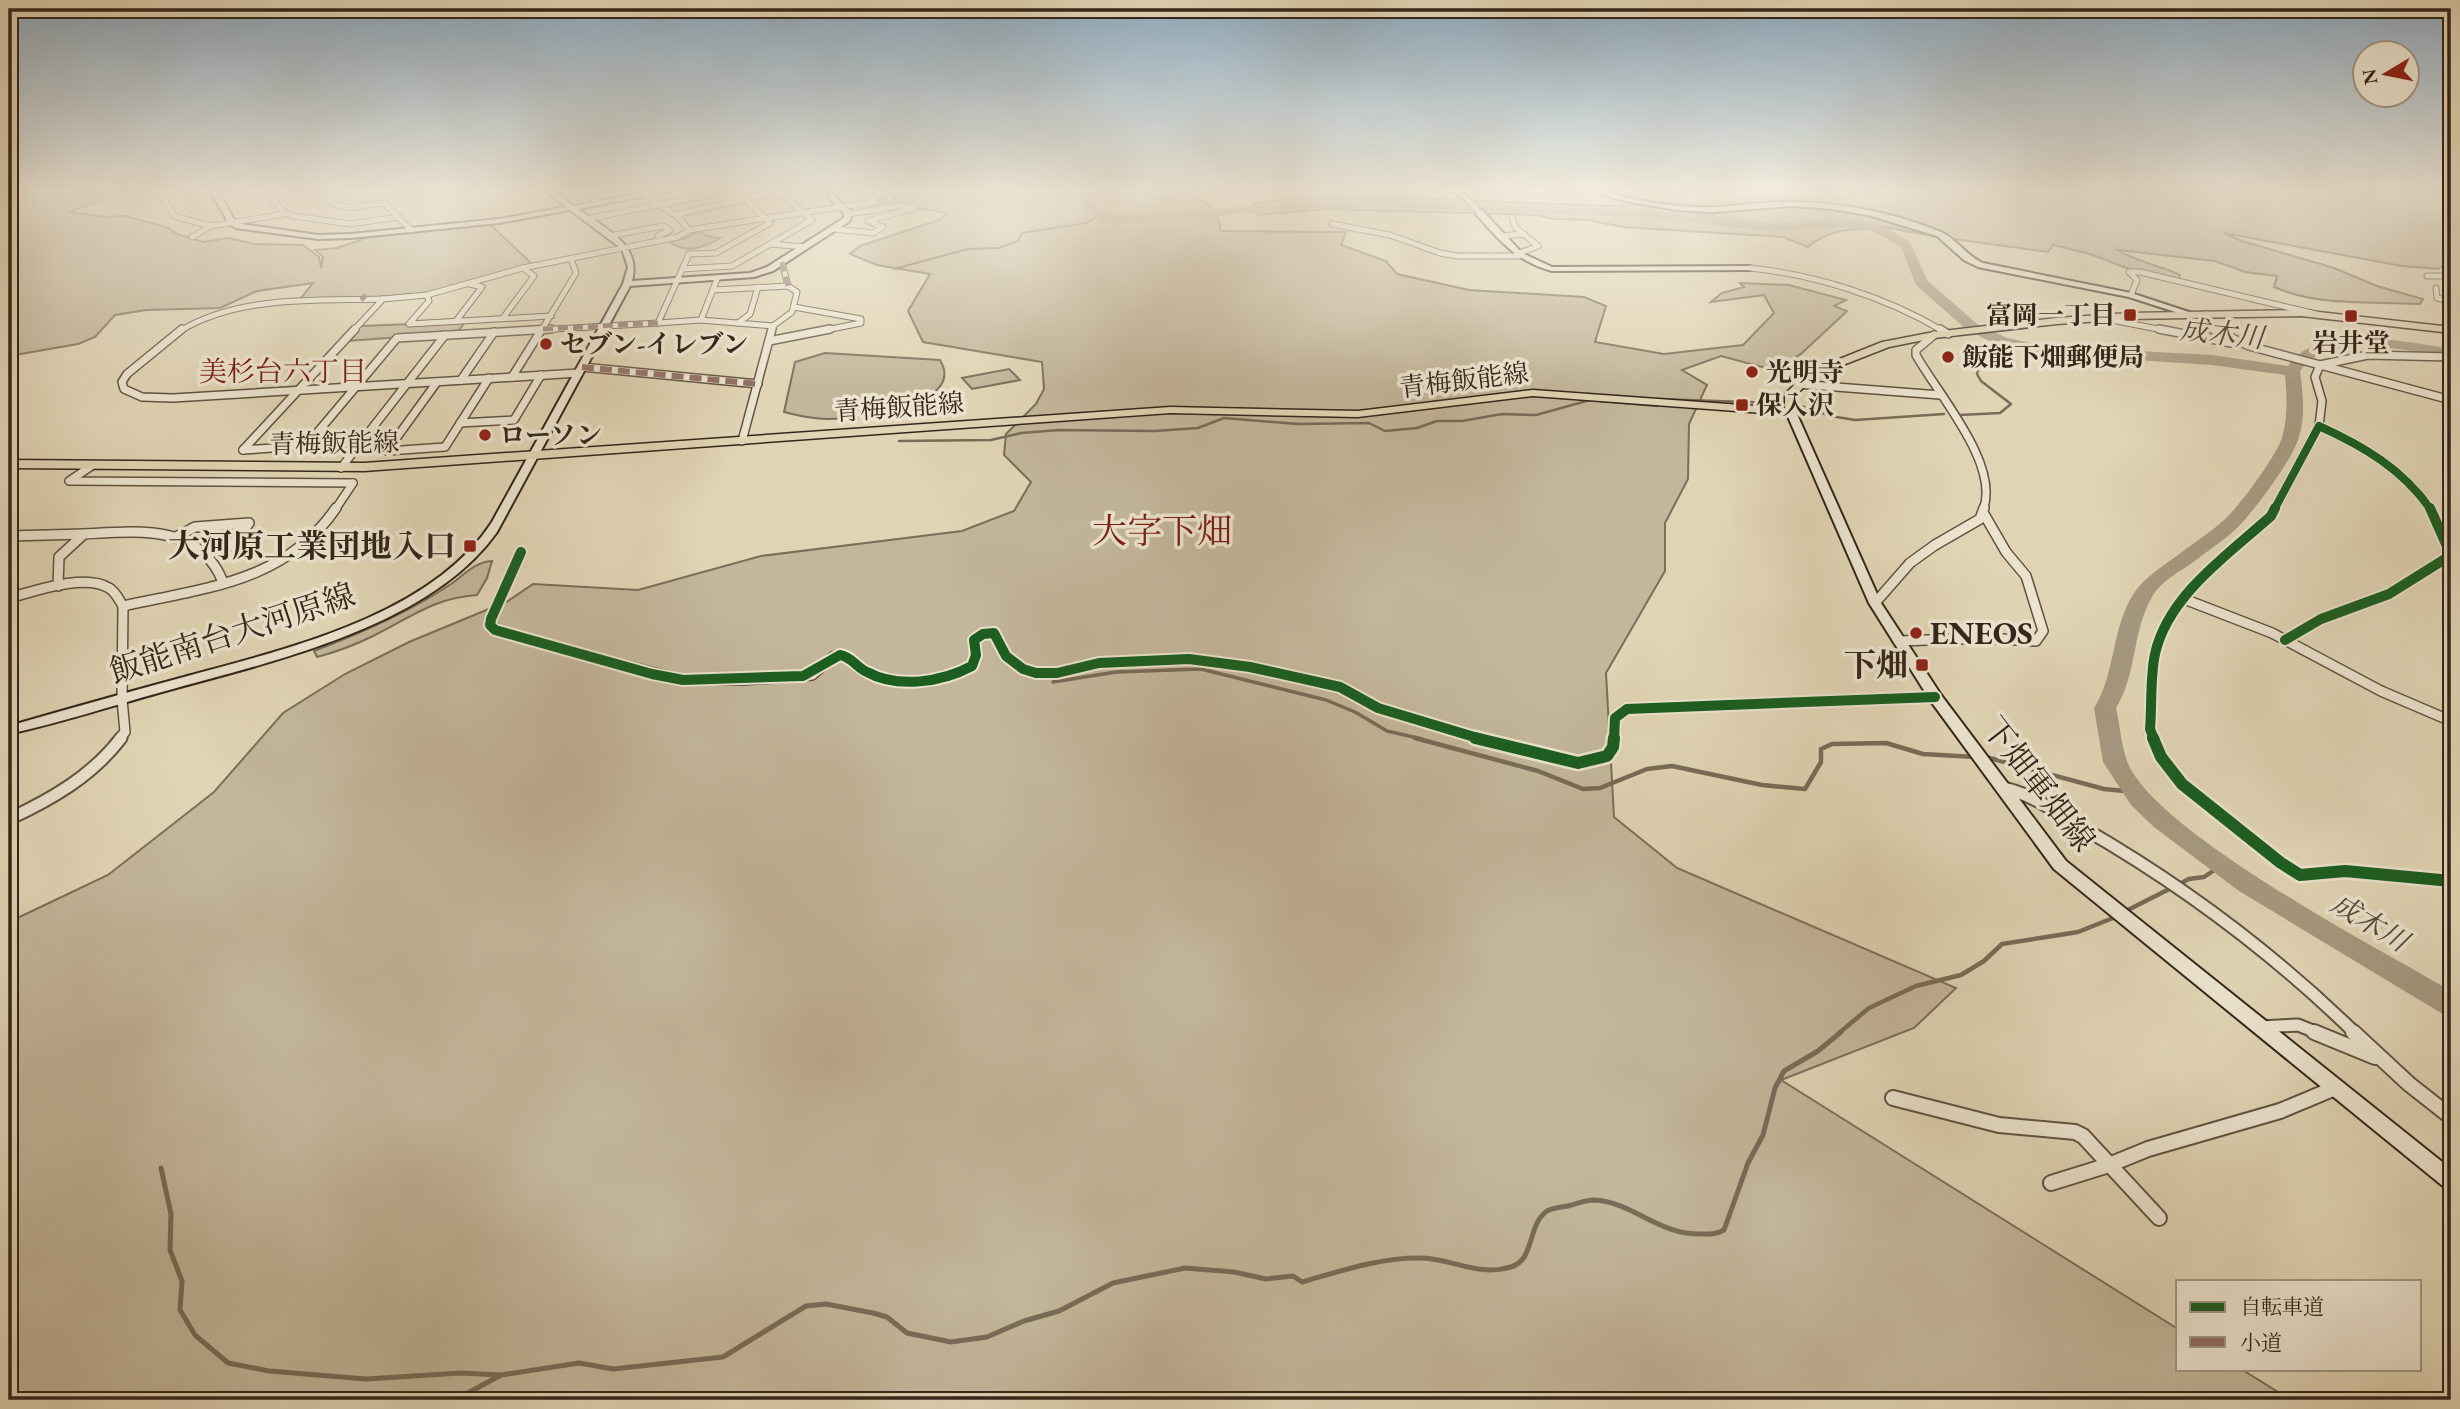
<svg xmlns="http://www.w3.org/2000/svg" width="2460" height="1409" font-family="'EB Garamond','Noto Serif JP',serif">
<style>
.green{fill:#c3b69a;stroke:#7c6e5a;stroke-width:2}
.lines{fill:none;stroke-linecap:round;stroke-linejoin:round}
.stream-far4{stroke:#796b57;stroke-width:2}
.stream-far3{stroke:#796b57;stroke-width:2.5}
.stream-far2{stroke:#796b57;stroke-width:3.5}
.stream-far1{stroke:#796b57;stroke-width:4.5}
.stream{stroke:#796b57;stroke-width:5}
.river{fill:#a69980;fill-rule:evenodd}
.street-tunnel{stroke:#beb195;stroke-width:9;stroke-dasharray:9 4.5;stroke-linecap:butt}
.street-far4-casing{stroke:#605240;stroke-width:7}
.street-far3-casing{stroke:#605240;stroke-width:10}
.street-far2-casing{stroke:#605240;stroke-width:12}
.street-far1-casing{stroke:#605240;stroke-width:15}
.street-casing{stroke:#605240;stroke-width:18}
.secondary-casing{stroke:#35261a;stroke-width:4}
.primary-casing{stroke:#35261a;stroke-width:3}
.street-far4{stroke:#ebe3ce;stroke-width:5}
.street-far3{stroke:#ebe3ce;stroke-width:7}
.street-far2{stroke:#ebe3ce;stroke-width:9}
.street-far1{stroke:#ebe3ce;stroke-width:11}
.street{stroke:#ebe3ce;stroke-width:14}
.secondary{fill:#ebe3ce;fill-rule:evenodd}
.primary{fill:#e0d4b4;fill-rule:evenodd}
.quiet-far1{stroke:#8d6e63;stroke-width:5;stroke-dasharray:10 5;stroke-linecap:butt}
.quiet{stroke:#8d6e63;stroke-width:6;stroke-dasharray:12 6;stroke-linecap:butt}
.cycleway-far2-casing{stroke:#ebe3ce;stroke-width:11}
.cycleway-far1-casing{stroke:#ebe3ce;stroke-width:14}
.cycleway-casing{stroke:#ebe3ce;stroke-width:17}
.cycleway-far2{stroke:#1b5e20;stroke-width:8}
.cycleway-far1{stroke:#1b5e20;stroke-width:10}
.cycleway{stroke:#1b5e20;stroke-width:12}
.poi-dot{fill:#8f2418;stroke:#ebe3ce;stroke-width:2.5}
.labels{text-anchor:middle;stroke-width:7;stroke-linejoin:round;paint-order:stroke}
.far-poi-label{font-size:26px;font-weight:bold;fill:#35261a;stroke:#ebe3ce;text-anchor:start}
.far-street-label{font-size:26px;fill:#35261a;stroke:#ebe3ce}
.far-water-label{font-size:28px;font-style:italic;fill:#574839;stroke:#ebe3ce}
.far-neighbourhood-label{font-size:28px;fill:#7a1f14;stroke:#ebe3ce}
.poi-label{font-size:32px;font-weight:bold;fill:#35261a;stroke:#ebe3ce;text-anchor:end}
.street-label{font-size:32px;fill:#35261a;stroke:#ebe3ce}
.quarter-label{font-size:35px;fill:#7a1f14;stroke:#ebe3ce}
</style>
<rect width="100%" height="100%" fill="#e0d4b4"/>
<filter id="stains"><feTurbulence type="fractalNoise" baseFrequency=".00286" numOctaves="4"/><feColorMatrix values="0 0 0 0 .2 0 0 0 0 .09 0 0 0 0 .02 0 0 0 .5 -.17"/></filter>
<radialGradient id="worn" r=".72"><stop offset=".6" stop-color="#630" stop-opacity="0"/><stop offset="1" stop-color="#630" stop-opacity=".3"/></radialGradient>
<g class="green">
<polygon points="9,190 126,190 69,212 107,217 125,216 169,228 177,234 203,242 229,238 255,244 303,245 319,257 321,268 323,257 315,250 337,248 372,236 490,224 533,265 430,293 297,303 313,283 257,291 220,308 146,310 115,315 95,337 78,344 9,356"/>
<polygon points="900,190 1178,190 1187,192 1216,210 1221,231 1346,232 1341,245 1386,261 1397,274 1469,290 1584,297 1606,306 1595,342 1664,354 1743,345 1774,313 1764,295 1711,302 1722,293 1744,287 1740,283 1789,285 1846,300 1834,306 1847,311 1802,353 1777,371 1721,356 1682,370 1707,385 1689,424 1688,479 1665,523 1665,571 1606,673 1614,817 1677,868 1956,988 1914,1028 1781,1080 2178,1329 2178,1369 2241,1369 2291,1400 9,1400 9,922 108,875 214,792 283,713 345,674 409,642 508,601 533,584 638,590 761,556 962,531 1014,511 1031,482 1004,455 1006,434 1036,404 1044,389 1042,362 923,342 908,311 930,274 877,265 850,254 860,246 939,220 947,213 907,206 895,199 902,198"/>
<path d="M1598,190h853v71l-13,8 -36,-3 -178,-33 18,8 92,27 43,18 46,13 -3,5c-49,-3 -100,3 -146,-17l3,-11 -32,-4 -30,-11 -97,-11c13,10 44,16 62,25l-1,4c-28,0 -53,-11 -78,-21 -15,-6 -32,-9 -48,-13l-5,7 -109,-15 -89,-16h-17l29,5 2,3c-21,0 -40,4 -56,18l-25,-10 -160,-10 -35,-7 -35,-1 -17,-4 -211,-6 -68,6 -4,-12 65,-7 66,1 220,9 38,-1 68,10 12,-3 -5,-4 -76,-8z"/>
<path d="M699,231l8,5 13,2c-19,11 -34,16 -52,3l18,-3z"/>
<polygon points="465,322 457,333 346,341 360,326"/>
<path d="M825,353l115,7c28,46 -85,59 -112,59 -15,0 -29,-3 -44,-7l11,-50z"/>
<polygon points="1009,369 1020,380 972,389 962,378"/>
<path d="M492,561l-5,17 -10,17c-44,3 -67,23 -104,41 -18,9 -37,16 -56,21l-3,-6c48,-18 94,-38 137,-67 14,-10 24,-22 41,-23z"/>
</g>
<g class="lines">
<polyline class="stream-far4" points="894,269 968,249 999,248 1018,241 1022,233 1086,223 1098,216"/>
<g class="stream-far3">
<polyline points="1658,399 1776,403"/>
<polyline points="1801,406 1831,416 1855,420 1944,414"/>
<polyline points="1960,415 2000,413 2011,404 1981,381 1977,374 1980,361 2004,355 2020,345"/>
<polyline points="899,441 991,440 1021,433 1059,430 1155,431 1198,428 1224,418 1298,424 1369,423 1385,431 1417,428 1437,421 1462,421 1502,414 1536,415 1590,400 1658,406"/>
</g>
<polyline class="stream-far2" points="1053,682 1116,672 1201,669 1326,700 1355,712 1387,731 1422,739"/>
<g class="stream-far1">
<polyline points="1415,738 1538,771 1583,789 1600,788 1647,769 1672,766 1762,785 1805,789 1821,762 1821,749 1832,744 1886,743 1923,754 1975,757"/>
<polyline points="1986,757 2104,789 2135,792"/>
<polyline points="2124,912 2189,879 2204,877 2222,865"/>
<polyline points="1839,1033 1869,1008 1916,986 1961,975 1984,961 2002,944 2078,932 2118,916"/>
</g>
<g class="stream">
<polyline points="161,1168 171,1214 170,1250 182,1281 180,1310 195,1335 228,1363 269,1371 366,1379 461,1373 501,1375"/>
<path d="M455,1400l46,-25 78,-12 34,6 110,-12 83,-51 20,-2 47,9 14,4 20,16 44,9 36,-5 37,-16 35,-10 54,-28 72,-15 49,4 32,7 27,-3 9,6c39,-11 79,-25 120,-24 31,1 57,19 89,9 24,-7 16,-42 36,-56 5,-3 15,-4 21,-5 8,-2 17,-6 26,-6 40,2 64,36 110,34 8,0 13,0 20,-4l24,-67 15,-28 12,-47 9,-17 34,-20 23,-19"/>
</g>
<path class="river" d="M1090,190h11l-6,13 1,5 21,8 197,-14 74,-1 267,9 114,13 86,-4 26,6 29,17 17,38 50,44 30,14 39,8 166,9 76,11c30,-44 118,-24 163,-17v8c-41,-6 -125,-26 -151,14 3,23 6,46 -2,69 -7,21 -44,71 -60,87 -11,11 -25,20 -38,30 -15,12 -39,23 -48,40 -20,34 -15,78 -36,111 4,17 5,37 11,53 26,70 254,189 324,230v25l-10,-3 -202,-122 -85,-64 -23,-22 -28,-43 -9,-54c22,-34 17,-80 40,-115 13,-19 33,-29 52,-44 12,-9 26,-18 38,-29 15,-13 52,-64 58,-82 6,-21 5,-42 3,-63l-73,-10 -166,-11 -48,-9 -31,-15 -51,-45 -15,-38 -28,-16 -18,-4 -86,4 -114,-13 -267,-11 -74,1 -197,16 -15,-3 -16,-9 -3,-9z"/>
<polyline class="street-tunnel" points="503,633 611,662"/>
<defs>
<g id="street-far4">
<polyline points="159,190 174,216 211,226"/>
<polyline points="266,190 283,212 293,216 351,224 398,217"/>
<path d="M316,190c24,24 36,17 68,13l27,27"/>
<polyline points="582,190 600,203"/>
<polyline points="871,190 868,194 878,201"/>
<polyline points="586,193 603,190"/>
<polyline points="645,195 679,218 689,230"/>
<polyline points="217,197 257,190"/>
<polyline points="746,200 770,223 716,253 689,254 658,323 701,320 773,326 772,331"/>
<polyline points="1470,202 1479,212"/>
<polyline points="675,215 783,190"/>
<polyline points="1512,217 1515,227 1538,246 1517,254"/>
<polyline points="586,219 734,190"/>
<polyline points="1332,224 1390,235 1440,253 1457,256 1519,256"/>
<polyline points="834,229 873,233 883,227 868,221 914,208 899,206 849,214"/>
<polyline points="609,236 663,226 670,230 658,236"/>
<polyline points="1501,236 1524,234"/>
<polyline points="192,237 211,226 285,214"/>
<polyline points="770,244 805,247"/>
<polyline points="782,262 788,286"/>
<path d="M1750,268c66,7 136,29 193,63"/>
<polyline points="682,269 732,266 812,220 779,192"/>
<polyline points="2427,276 2451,276"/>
<polyline points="2436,288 2437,298 2451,301"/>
<polyline points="713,290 788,286 797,292 792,312 773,326"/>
<polyline points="427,295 429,301 409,324 551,316"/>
<polyline points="2131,295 2137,280 2129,272 2140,272 2316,314"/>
<polyline points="794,307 861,319 861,323 821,331"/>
<polyline points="2206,314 2214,331"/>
<polyline points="503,318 534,276 523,268"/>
<polyline points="2101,318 2168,331"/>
<polyline points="701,320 717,279"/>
<polyline points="456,321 482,287 470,284"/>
<polyline points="738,323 750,314 758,287"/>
<path d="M180,331c59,-36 136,-30 203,-32"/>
<polyline points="353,331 383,299 427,295 523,268 678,237 689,230 899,198"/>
<polyline points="521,331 658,323"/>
<polyline points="541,331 576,273 571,259"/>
</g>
<g id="street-far3">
<polyline points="182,329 127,374 122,382 124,389 142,397 173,398 579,373"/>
<polyline points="1940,329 1948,334"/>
<polyline points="2159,329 2231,343"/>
<polyline points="2213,329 2249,346 2451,400"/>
<path d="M1934,335l-18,15v5c21,38 85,110 67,155"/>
<polyline points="769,341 830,329"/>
<polyline points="582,367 758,384"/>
<polyline points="512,377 542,329"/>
<polyline points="461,380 494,332"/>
<polyline points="437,382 387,451 445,447 489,378"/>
<polyline points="1797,384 1940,395"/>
<polyline points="460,423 514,420 541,375"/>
<polyline points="2319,426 2322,401 2315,377 2320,365 2368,355 2451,357"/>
<polyline points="742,441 772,329"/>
<polyline points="306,446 397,338 551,329"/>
<polyline points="243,450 355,329"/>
<polyline points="243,450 361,442"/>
<polyline points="93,465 69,481 353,483"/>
<polyline points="341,468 445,335"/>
<polyline points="335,510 353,483"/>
<path d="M2274,510l45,-84c44,20 84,43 112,84"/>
</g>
<g id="street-far2">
<polyline points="9,536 84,534"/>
<polyline points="174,538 195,527 249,523 232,545 211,553"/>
<path d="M58,586l1,-29 25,-23c53,-3 116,-11 139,48"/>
<path d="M9,598c26,-7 76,-25 100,-10 7,4 10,12 14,18l-1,93 3,33 -6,7"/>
<polyline points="2184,599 2272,633 2381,691 2451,721"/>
<polyline points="1875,603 1910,563 1935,545 1980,519 1984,508"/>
<path d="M123,606c81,-18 163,-24 213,-98"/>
<polyline points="503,633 490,625 491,619 521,552"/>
<polyline points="2285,640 2321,619 2389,594 2445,559 2450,553 2430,508"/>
<polyline points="1899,641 1985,638 2036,641 2043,631 2026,576 2006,552 1984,514"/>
<path d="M611,662l72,18h60l69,-5 21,-18 11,-2c8,5 13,13 21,17 31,16 78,9 107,-6l4,-11 -2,-15 9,-6 11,-1 12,23 17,13 13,4h21l42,-10 90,-4 61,8 90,20 38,21 103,31"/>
<polyline points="1614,739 1615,718 1627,709 1935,697"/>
<path d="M2154,739l-4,-10c2,-24 0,-52 5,-75 13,-59 74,-100 116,-138l4,-8"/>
</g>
<g id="street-far1">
<polyline points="1475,738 1578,763 1607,756 1613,747 1614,738"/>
<polyline points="2153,738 2161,757 2182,784 2281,863 2300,875 2345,871 2451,881"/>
<path d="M2002,788c29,5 55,25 81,40 99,57 190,125 272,205"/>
<path d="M9,819c43,-20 83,-43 112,-81"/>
<polyline points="2260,1027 2298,1025 2318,1033"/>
</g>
<g id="street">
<polyline points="2314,1032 2375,1057"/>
<polyline points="2353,1032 2409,1084 2451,1117"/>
<polyline points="1893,1098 1999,1125 2075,1132 2083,1136 2159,1218"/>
<polyline points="2051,1183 2109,1165 2148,1149 2280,1111 2335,1088"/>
</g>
<g id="secondary">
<path d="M210,190h7l18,31 6,3 77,11 33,-1 148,-15 67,-12 -21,-17h8l20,16 86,-16h16l-97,19c26,19 64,35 54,72l118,-8 17,-6 77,-49v-5l-14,-14 -2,-9h6l1,7 17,15 -2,9 -77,50 -19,6 -124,9 -133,246c-68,96 -228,130 -335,160 -51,14 -102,31 -153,42v-8c58,-17 116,-33 175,-49 102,-28 247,-61 308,-155l131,-238 5,-17 -6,-18 -52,-39 -71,13 -148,15 -33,1 -82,-11 -7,-4z"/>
<polygon points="1453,190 1460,190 1474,202 1468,203"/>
<path d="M1588,190c14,0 27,5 41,8 21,5 43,8 64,9 31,2 60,-5 91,-5 51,-1 109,10 157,30 16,7 25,24 42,31l148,30 64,21 -4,3 -62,-20 -151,-30 -14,-7 -27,-24 -69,-21 -37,-6 -38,-3 -81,6 -35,-2 -52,-9z"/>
<path d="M1476,210h6l40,43 30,14 198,-1 4,2 -4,2 -198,1c-35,-9 -53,-31 -76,-57z"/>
<polygon points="1787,410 1796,412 1881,603 1941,695 2066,861 2451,1169 2451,1190 2444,1187 2054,869 1930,700 1869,603 1786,412"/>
</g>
<polygon id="primary" points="2301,310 2451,327 2451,333 2301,316 2129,319 2057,324 1934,338 1889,347 1815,376 1796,395 1797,412 1791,415 1533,396 1358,417 1170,413 364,471 9,468 9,460 364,463 1170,407 1358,411 1533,390 1785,408 1785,394 1807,372 1882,342 1934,332 2057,318 2129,313"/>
</defs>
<use href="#street-far4" class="street-far4-casing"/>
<use href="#street-far3" class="street-far3-casing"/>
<use href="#street-far2" class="street-far2-casing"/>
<use href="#street-far1" class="street-far1-casing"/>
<use href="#street" class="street-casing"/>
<use href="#secondary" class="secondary-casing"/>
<use href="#primary" class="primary-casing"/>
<use href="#street-far4" class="street-far4"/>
<use href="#street-far3" class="street-far3"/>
<use href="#street-far2" class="street-far2"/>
<use href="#street-far1" class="street-far1"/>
<use href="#street" class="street"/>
<use href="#secondary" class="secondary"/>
<use href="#primary" class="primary"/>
<g class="quiet-far1">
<polyline points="878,201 899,198"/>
<polyline points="782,262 788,286"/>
<polyline points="361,300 366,295"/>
<polyline points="543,329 658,323"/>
</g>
<polyline class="quiet" points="582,367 758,384"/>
<defs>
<path id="cycleway-far2" d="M2274,510l45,-84c44,20 84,43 112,84"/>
<g id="cycleway-far1">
<path d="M521,552l-30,67 -1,6 5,5 157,44 31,6 120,-4 37,-21c12,2 16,12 27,17 31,17 75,10 105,-6l4,-11 -2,-15 9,-6 11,-1 12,23 17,13 13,4h21l42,-10 90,-4 61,8 90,20 38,21 103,31"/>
<polyline points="2285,640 2321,619 2389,594 2445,559 2450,553 2430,508"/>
<polyline points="1614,739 1615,718 1627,709 1935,697"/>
<path d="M2154,739l-4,-10c2,-24 0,-52 5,-75 13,-59 74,-100 116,-138l4,-8"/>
</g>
<g id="cycleway">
<polyline points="1475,738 1578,763 1607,756 1613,747 1614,738"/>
<polyline points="2153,738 2161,757 2182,784 2281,863 2300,875 2345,871 2451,881"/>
</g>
</defs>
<use href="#cycleway-far2" class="cycleway-far2-casing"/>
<use href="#cycleway-far1" class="cycleway-far1-casing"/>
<use href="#cycleway" class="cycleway-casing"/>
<use href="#cycleway-far2" class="cycleway-far2"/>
<use href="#cycleway-far1" class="cycleway-far1"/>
<use href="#cycleway" class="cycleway"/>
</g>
<linearGradient id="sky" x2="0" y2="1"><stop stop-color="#8da9be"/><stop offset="0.49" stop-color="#f1ecdd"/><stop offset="1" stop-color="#f1ecdd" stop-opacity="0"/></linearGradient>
<rect width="2460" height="387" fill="url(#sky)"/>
<g class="poi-dot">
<rect x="2123" y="308" width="14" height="14" rx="3.5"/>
<rect x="2344" y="309" width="14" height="14" rx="3.5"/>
<circle cx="546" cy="344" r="7"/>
<circle cx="1948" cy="357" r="7"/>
<circle cx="1752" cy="372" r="7"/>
<rect x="1735" y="398" width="14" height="14" rx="3.5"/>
<circle cx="485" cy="435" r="7"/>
<rect x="463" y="539" width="14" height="14" rx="3.5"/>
<circle cx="1916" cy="633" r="7"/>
<rect x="1915" y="658" width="14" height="14" rx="3.5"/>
</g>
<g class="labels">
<g class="far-poi-label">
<text x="2116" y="324" text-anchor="end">富岡一丁目</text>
<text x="2351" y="352" text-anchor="middle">岩井堂</text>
<text x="560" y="353">セブン-イレブン</text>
<text x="1962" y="366">飯能下畑郵便局</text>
<text x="1766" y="381">光明寺</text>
<text x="1756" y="414">保入沢</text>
<text x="499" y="444">ローソン</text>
</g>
<g class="far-street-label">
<text transform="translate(1464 380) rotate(-7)" y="9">青梅飯能線</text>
<text transform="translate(899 407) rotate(-4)" y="9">青梅飯能線</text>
<text transform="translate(334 443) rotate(-1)" y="9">青梅飯能線</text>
</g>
<g class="far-water-label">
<text transform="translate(2222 333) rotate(6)" y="10">成木川</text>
<text transform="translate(2370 922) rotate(31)" y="10">成木川</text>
</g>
<g class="far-neighbourhood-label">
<text x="283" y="381">美杉台六丁目</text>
</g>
<g class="poi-label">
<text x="456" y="557">大河原工業団地入口</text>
<text x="1930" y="644" text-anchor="start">ENEOS</text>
<text x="1908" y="676">下畑</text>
</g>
<g class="street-label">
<text transform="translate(232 633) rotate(-18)" y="11">飯能南台大河原線</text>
<text transform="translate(2039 784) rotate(52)" y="11">下畑軍畑線</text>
</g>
<g class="quarter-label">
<text x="1162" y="543">大字下畑</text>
</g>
</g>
<rect width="2460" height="1409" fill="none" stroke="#e0d4b4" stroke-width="35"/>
<rect x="10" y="10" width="2439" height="1388" fill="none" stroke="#35261a" stroke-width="3.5"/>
<rect x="18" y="18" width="2425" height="1374" fill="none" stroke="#35261a" stroke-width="2"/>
<rect x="2176" y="1280" width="245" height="91" fill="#ebe3ce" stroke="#a29786" stroke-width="2"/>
<rect x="2190" y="1302" width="35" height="10" fill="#1b5e20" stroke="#a29786" stroke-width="2"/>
<text x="2240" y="1314" font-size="21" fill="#35261a">自転車道</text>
<rect x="2190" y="1337" width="35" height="10" fill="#8d6e63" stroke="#a29786" stroke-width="2"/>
<text x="2240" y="1350" font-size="21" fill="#35261a">小道</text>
<g transform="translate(2386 74) rotate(260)"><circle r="33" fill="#ebe3ce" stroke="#a29786" stroke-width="2"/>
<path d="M0-5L12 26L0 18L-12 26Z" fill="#8f2418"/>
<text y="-10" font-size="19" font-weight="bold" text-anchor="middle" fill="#35261a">N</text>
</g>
<rect width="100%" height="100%" filter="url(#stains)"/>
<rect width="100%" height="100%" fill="url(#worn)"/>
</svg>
